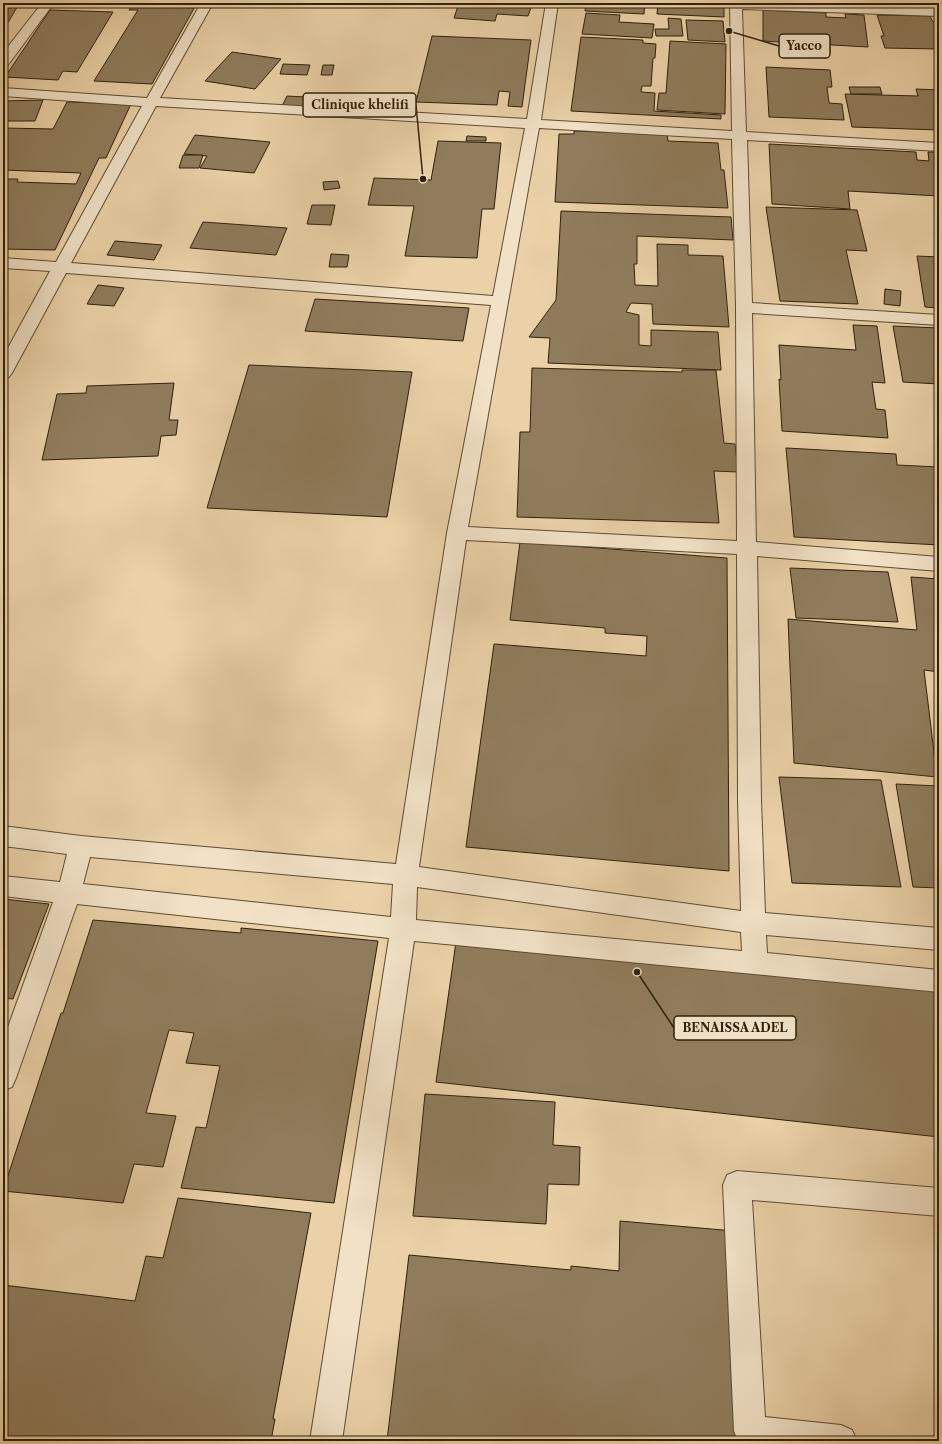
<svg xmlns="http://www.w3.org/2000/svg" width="942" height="1444" font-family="'Libre Caslon Text',serif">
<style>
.building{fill:#907c5c;stroke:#2f200b}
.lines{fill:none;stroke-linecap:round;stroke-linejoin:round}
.minor-casing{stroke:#5e4c32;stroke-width:2}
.minor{fill:#f1e1c6;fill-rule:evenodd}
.leader{fill:none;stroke:#2f200b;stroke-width:1.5}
.callout-dot{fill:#2f200b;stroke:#f1e1c6;stroke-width:1.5}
.callout{fill:#f1e1c6;stroke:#2f200b;stroke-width:1.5}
.callout-label{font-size:12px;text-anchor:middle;font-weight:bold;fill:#2f200b}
</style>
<rect width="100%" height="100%" fill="#ead1a7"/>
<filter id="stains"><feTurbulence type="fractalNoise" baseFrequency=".005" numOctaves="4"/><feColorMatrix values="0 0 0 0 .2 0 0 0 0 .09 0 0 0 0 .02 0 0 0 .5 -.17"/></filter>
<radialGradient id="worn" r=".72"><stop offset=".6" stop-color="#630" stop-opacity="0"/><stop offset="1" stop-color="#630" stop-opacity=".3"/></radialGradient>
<g class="building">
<polygon points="63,3 117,3 115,7 62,5"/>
<polygon points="134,3 197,3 152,84 94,81 138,10 129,10"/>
<polygon points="459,3 517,3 517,4 532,5 528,16 497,14 495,21 454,18"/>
<polygon points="586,3 645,3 644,14 585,11"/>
<polygon points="658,3 724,3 724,17 657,14"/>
<polygon points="883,3 939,3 939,6"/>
<polygon points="3,4 19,4 3,31"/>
<polygon points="50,10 113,12 77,72 63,71 58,80 5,77"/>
<polygon points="763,10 826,13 826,17 846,18 845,14 864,15 868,47 763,41"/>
<polygon points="586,13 620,15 619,22 654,24 652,38 582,34"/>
<polygon points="877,15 930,16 933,22 939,22 939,49 885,48 881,36 884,36"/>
<polygon points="668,18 681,19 683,36 656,36 655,29 669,29"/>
<polygon points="686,20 723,21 725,42 688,40"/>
<polygon points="432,36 531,40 522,107 508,106 510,92 499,91 497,105 416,102"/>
<polygon points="581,37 643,40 643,43 656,44 655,58 653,58 651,86 642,86 641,92 655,93 654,111 721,115 721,119 571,111"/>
<polygon points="670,41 726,44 725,114 657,110 659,93 666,93"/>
<polygon points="232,52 281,59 255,89 205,81"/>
<polygon points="283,64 310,65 307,75 280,74"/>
<polygon points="323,65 334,65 332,75 321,75"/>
<polygon points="766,67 830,70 832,87 827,87 829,103 842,104 844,120 769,117"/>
<polygon points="849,87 880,87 882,94 851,94"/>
<polygon points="916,89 939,90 939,130 852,127 845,94 918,96"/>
<polygon points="287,96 323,98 319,108 282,106"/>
<polygon points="43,100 35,121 3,121 3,101"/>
<polygon points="67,102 131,104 106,158 99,158 55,250 3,249 3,179 18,179 17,182 76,184 81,173 3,170 3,128 53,129"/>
<polygon points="574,131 667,134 668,141 718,143 721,170 724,170 728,208 555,202 559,134 574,134"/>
<polygon points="195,135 270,142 254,173 200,168 207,156 184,154"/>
<polygon points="467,136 486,137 486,141 466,141"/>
<polygon points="438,141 501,143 494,209 482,209 477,258 405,256 414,206 368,205 374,178 431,180"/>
<polygon points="769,144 916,152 917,160 929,161 928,152 939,152 939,196 848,191 850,209 772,204"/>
<polygon points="183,155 203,155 199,168 179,168"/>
<polygon points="338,181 340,188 324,190 323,182"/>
<polygon points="312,205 335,205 331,225 307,224"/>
<polygon points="766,207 857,210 867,251 846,250 858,304 780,301"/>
<polygon points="561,211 731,217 733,240 637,236 637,264 634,264 635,285 658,286 657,244 688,245 688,255 723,256 729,327 653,324 652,304 631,303 626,312 639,315 639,345 651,346 651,330 718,332 721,370 548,363 550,338 529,337 556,300"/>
<polygon points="203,222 287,228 276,255 190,248"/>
<polygon points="115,241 162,245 154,260 107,255"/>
<polygon points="331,254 349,255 347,267 329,267"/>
<polygon points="917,256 939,257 939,308 925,307"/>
<polygon points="98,285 124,288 114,306 87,304"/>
<polygon points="885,289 901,291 900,306 884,304"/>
<polygon points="315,299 469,308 463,341 305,331"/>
<polygon points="853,325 877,326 885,383 872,382 876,409 885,410 888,438 782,431 779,379 781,380 779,345 856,350"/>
<polygon points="893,326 939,328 939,384 903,382"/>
<polygon points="249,365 412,372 387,517 207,508"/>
<polygon points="532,368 682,372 682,370 716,370 724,443 735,444 738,472 714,471 719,523 517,517 520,432 530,432"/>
<polygon points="174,383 169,420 178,420 176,435 161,436 158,456 42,460 57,394 86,393 87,386"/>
<polygon points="786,448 896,454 897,465 939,467 939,545 794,537"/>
<polygon points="520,542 727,558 729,871 466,847 494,644 646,656 647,636 605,633 605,628 510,620"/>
<polygon points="790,568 888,572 898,622 796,618"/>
<polygon points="911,577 939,579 939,672 924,670 937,777 794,763 788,619 917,630"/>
<polygon points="779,777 881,780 901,887 792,883"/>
<polygon points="896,784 939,786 939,888 913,887"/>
<polygon points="3,899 49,904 13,999 3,998"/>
<polygon points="93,920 241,933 241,928 378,941 334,1203 181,1188 196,1127 206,1128 220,1066 186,1063 194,1033 169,1030 146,1113 176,1116 163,1167 134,1164 123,1203 3,1191 61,1013 63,1013"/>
<polygon points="456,942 939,991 939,1137 436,1082"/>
<polygon points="425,1094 555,1102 553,1145 580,1147 579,1185 548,1184 546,1224 413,1216"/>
<polygon points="178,1198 311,1213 273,1419 275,1419 271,1441 3,1441 3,1285 135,1301 146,1256 163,1258"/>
<polygon points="620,1221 734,1231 740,1441 387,1441 409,1255 571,1270 571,1266 619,1271"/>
</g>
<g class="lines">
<defs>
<g id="minor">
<polygon points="42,3 54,3 8,65 3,66 3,53"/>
<path d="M201,3h12l-53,95 367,21 19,-116h12l-17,117 191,11 -2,-128h57l152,5v8l-197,-7 4,123 193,11v8l-192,-11 5,163 187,12v10l-187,-12 4,229 183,15v14l-182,-15 4,244 4,113 174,15v22l-173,-15 1,18 172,17v22l-525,-51 -72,500h-32l79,-503 -312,-34 -61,174 -4,9 -9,3v-49l50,-139 -50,-6v-20l57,6 7,-28 -64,-8v-20l78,10 315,28 51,-331 44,-228 -425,-32 -54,100 -3,4 -6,1v-21l47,-86 -47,-3v-10l53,4 86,-156 -139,-10v-8l144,10zM156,106l369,22 -32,168 -422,-33zM539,128l193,11 4,168 1,234 -269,-14zM466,540l271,14 1,246 3,111 -322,-44zM90,857l303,27 -2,33 -308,-33zM417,887l324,45 1,19 -326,-31z"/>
<polygon points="737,1171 939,1188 939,1216 752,1200 765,1417 841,1425 852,1430 857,1441 738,1441 734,1431 723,1185 727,1175"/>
</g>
</defs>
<use href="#minor" class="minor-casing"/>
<use href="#minor" class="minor"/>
</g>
<path class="leader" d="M729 31L779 46M423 179L416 105M637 972L674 1028"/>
<g class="callout-dot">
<circle cx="729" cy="31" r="4"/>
<circle cx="423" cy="179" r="4"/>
<circle cx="637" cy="972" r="4"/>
</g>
<g class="callout">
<rect x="779" y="34" width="51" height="24" rx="4"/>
<rect x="303" y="93" width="113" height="24" rx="4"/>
<rect x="674" y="1016" width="122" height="24" rx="4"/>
</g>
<g class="callout-label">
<text x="804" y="50">Yacco</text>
<text x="360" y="109">Clinique khelifi</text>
<text x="735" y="1032">BENAISSA ADEL</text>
</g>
<rect width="942" height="1444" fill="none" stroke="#ead1a7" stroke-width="16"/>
<rect x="4" y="4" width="934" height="1436" fill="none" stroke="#2f200b" stroke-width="2"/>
<rect x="8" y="8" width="926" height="1428" fill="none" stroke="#2f200b"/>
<rect width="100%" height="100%" filter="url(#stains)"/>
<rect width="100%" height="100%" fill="url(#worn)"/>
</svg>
